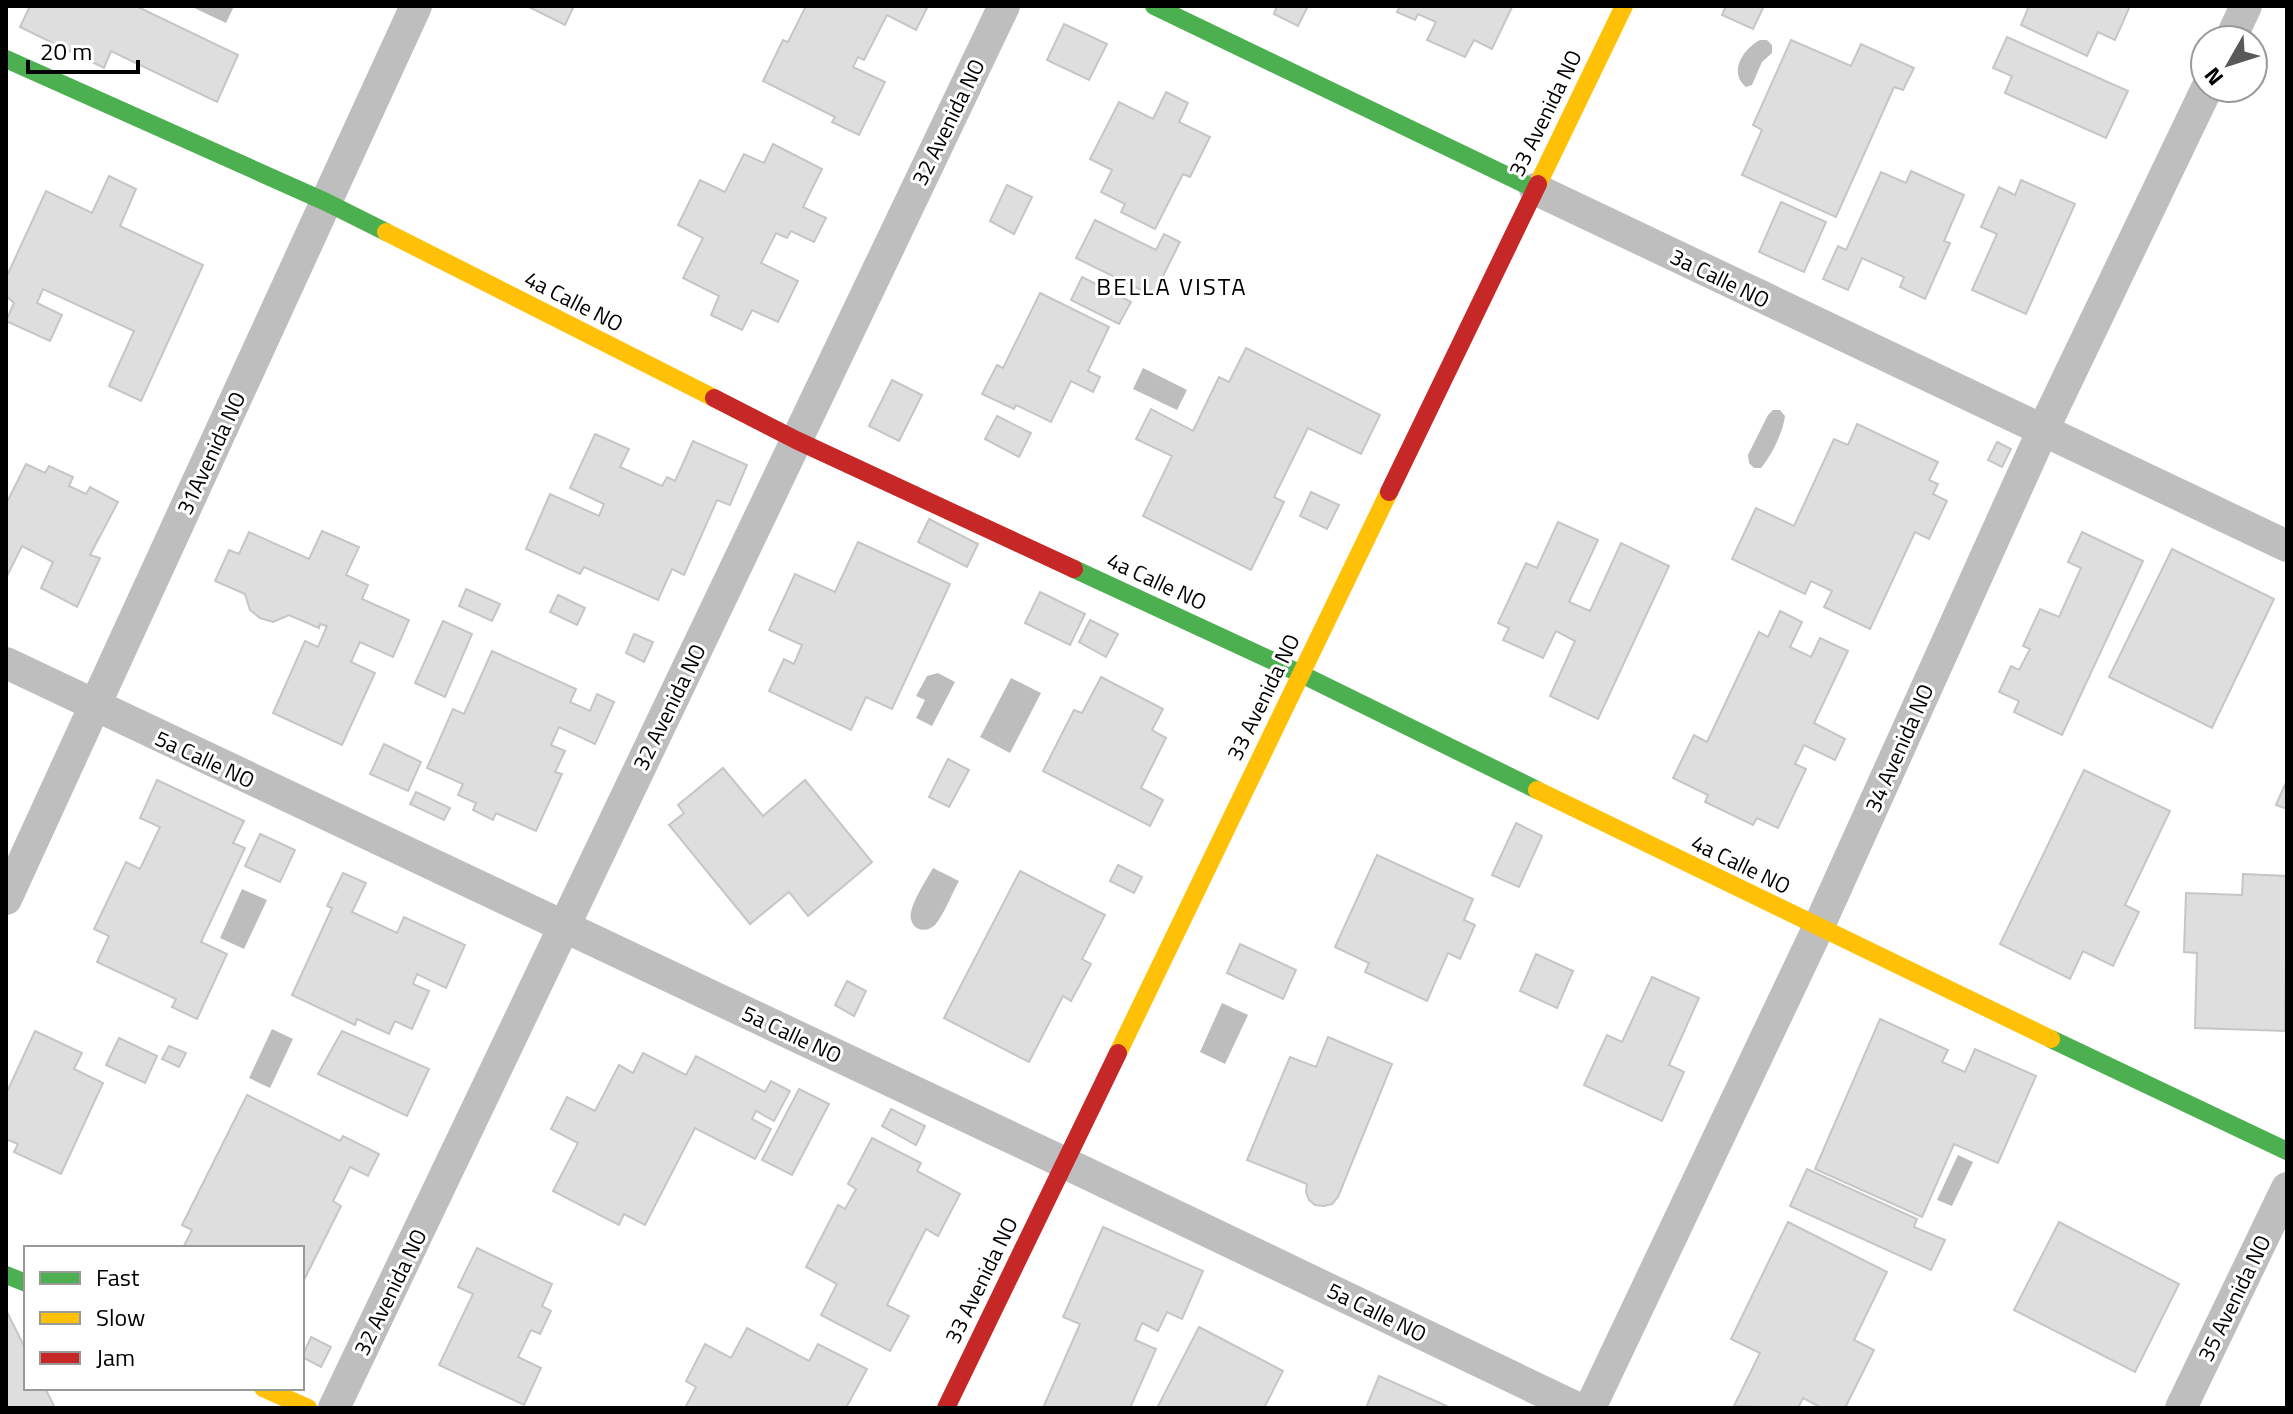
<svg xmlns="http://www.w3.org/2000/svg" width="2293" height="1414" font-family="'Titillium Web',sans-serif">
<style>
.water{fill:#bdbdbd}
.building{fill:#dedede;stroke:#c6c6c6;stroke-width:2}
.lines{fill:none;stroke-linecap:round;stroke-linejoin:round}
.street{stroke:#bebebe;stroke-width:32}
.fast{stroke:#4caf50;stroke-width:18}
.slow{stroke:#ffc107;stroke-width:18}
.jam{stroke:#c62828;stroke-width:18}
.labels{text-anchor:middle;stroke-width:6;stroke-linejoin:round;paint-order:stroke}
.street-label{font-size:22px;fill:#000;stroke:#fff}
.neighbourhood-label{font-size:24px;letter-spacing:2px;fill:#000;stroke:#fff}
</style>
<rect width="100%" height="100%" fill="#fff"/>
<g class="water">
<polygon points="190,6 234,6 226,23"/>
<path d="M1760,40h7l5,5v8l-10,9 -10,23 -6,2c-18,-15 -3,-38 14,-47z"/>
<polygon points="1143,368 1187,390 1177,410 1133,389"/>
<path d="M1773,410h7l5,6c-2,16 -13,39 -24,52h-7l-5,-5 -1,-8 20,-40z"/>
<polygon points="938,673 955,682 932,726 916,718 925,700 916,696 927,676"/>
<polygon points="1011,678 1041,693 1010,753 980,737"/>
<path d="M933,868l26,13c-8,14 -14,32 -24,44 -8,8 -22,6 -24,-6 -3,-12 16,-40 22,-51z"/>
<polygon points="242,889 267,900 244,949 220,938"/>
<polygon points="1222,1003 1248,1015 1225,1064 1200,1052"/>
<polygon points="272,1029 293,1039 270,1088 249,1078"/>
<polygon points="1958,1155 1973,1162 1952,1206 1937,1200"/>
</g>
<g class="building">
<polygon points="30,6 136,6 238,55 217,102 111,51 104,68 20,27"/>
<polygon points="527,6 574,6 565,25"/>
<polygon points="806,6 928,6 916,30 887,15 864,60 858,57 853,67 885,82 859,135 832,122 835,117 763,81 783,40 788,42"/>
<polygon points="1277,6 1308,6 1298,26 1274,14"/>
<polygon points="1400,6 1509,6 1512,7 1492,49 1474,40 1465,57 1427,40 1436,22 1418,14 1415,20 1397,12"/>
<polygon points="1726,6 1764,6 1753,29 1722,15"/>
<polygon points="2029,6 2130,6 2115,40 2098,32 2087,56 2021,25"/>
<polygon points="1064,24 1107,44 1089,80 1047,60"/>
<polygon points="2007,37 2128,91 2106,138 2005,93 2012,76 1993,68"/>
<polygon points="1791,40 1851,66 1861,44 1914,68 1903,90 1894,87 1836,217 1742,175 1762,130 1753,125"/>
<polygon points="1166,92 1188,103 1179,122 1210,137 1190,177 1183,174 1155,229 1121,212 1125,204 1101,192 1112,170 1090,159 1119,102 1153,119"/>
<polygon points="773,144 822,169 803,207 826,218 814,242 791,231 787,238 776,233 761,263 798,281 778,322 752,310 742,330 711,315 719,296 683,278 703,238 678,225 700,180 725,192 744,154 764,163"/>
<polygon points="1911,171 1964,195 1944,241 1950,243 1925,299 1900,287 1904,277 1862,258 1848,290 1823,279 1838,246 1846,250 1881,172 1906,183"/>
<polygon points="109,176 136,189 120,226 203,265 141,401 109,386 134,331 43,289 37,303 62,315 50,341 6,321 14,303 6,296 6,278 46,191 92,213"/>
<polygon points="2021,180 2075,204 2026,314 1972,290 1997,234 1981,227 1999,187 2015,195"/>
<polygon points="1007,185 1032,197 1014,234 990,221"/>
<polygon points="1781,202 1826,222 1804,272 1759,252"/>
<polygon points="1095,220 1156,250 1164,234 1180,242 1153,296 1076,258"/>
<polygon points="1082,277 1131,302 1119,324 1071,300"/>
<polygon points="1040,293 1109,327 1088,371 1100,377 1093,392 1071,381 1051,422 1016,405 1014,409 982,394 997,365 1003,368"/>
<polygon points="1246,348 1380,415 1361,454 1308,428 1274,497 1284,502 1251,570 1143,516 1172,456 1136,439 1151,409 1193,431 1219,377 1229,382"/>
<polygon points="892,380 922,395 899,441 869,426"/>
<polygon points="997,416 1031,433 1019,457 985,439"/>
<polygon points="1857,424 1938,462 1929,480 1938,484 1933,494 1947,501 1929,539 1915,532 1870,629 1824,607 1832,591 1811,581 1805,594 1732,559 1756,508 1794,526 1834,439 1848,445"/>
<polygon points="595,434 629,449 620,467 662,486 667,477 675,481 693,441 747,465 730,505 717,500 684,575 672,569 658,600 584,567 580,574 526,549 550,494 599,516 604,504 570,488"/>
<polygon points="1997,442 2011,449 2002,467 1988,460"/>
<polygon points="26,464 45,473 49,466 73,477 69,486 86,494 90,487 118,502 90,555 100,558 77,607 41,588 53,562 22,546 6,578 6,504"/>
<polygon points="1311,492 1339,505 1327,529 1300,516"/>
<polygon points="929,519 978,544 967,567 918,542"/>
<polygon points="1558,522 1598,540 1569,602 1590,611 1621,543 1669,566 1598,719 1550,696 1575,641 1556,631 1543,658 1503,640 1509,628 1498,623 1526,563 1537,568"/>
<polygon points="322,531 359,547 346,575 368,585 362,599 409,620 393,657 360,642 351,662 375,673 342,745 273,713 305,641 318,647 327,626 320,624 319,628 289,615 273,622 260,618 250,610 245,594 215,581 229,550 239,554 249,532 309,559"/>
<polygon points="2082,532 2143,561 2062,735 2014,712 2019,701 1999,692 2011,666 2019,670 2030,649 2023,646 2040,609 2059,617 2081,568 2068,562"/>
<polygon points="858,542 950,584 892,709 866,697 851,730 769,691 784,659 794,664 802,645 769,630 795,574 835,592"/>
<polygon points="2172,549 2274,599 2212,728 2109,677"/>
<polygon points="466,589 500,604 492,621 459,606"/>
<polygon points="1040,592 1085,614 1070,645 1025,623"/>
<polygon points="558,595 585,608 577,625 550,612"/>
<polygon points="1780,611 1802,622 1790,647 1811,657 1820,638 1848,651 1814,723 1845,739 1835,760 1804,745 1795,764 1806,769 1778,828 1757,818 1753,825 1705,802 1708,795 1673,778 1694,735 1707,742 1759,632 1768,637"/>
<polygon points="1090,620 1118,634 1106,657 1079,642"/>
<polygon points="443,621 472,634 445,697 415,683"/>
<polygon points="634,634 653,642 644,662 626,653"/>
<polygon points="492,651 576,689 570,702 590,711 597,694 614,702 595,744 559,727 551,745 565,751 555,772 562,774 536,831 496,813 493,820 473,810 476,803 458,795 463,784 427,768 453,709 464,714"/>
<polygon points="1101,677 1163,709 1152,730 1166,738 1141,788 1163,800 1150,826 1043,771 1074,710 1082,713"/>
<polygon points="384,744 421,762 408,791 370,774"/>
<polygon points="948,759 969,770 949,807 929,797"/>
<polygon points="723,768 763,816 805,780 872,862 808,916 789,892 750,924 669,825 684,813 678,805"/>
<polygon points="2084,770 2170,811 2125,905 2139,912 2113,966 2083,951 2070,979 2000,944"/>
<polygon points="157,780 244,821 233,843 245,848 201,942 227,954 197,1019 172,1007 176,999 97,962 109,936 94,929 126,862 140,869 160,827 140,818"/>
<polygon points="2287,780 2287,809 2276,805"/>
<polygon points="416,792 450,808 444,820 410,804"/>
<polygon points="1516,823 1542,836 1519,887 1492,875"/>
<polygon points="260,834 295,850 280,882 245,866"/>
<polygon points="1377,855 1473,899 1464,920 1475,925 1460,959 1448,953 1427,1001 1365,972 1369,963 1335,947"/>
<polygon points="1118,865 1142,877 1134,893 1110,881"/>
<polygon points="1020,871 1105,915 1082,959 1091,964 1071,1001 1063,996 1029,1062 944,1018"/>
<polygon points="343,873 366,883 352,912 397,933 404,917 465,945 446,988 417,974 413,984 429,991 412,1029 395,1021 389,1034 357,1019 355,1025 292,995 332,908 327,906"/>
<polygon points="2243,874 2287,876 2285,1031 2195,1028 2197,953 2184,952 2186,893 2242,895"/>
<polygon points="1240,944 1296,970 1283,999 1227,973"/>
<polygon points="1536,954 1573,971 1557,1008 1520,991"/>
<polygon points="1652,977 1699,998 1669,1065 1684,1072 1662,1121 1584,1085 1607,1035 1622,1042"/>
<polygon points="847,981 866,991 854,1016 835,1005"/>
<polygon points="1880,1019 1948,1050 1942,1062 1965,1072 1975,1049 2036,1076 1998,1163 1954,1144 1922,1217 1815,1169"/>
<polygon points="35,1031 82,1053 74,1069 103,1083 61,1174 14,1152 18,1144 6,1139 6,1094"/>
<polygon points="342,1031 429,1069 407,1116 318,1074"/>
<polygon points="1328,1037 1392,1064 1338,1197 1332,1204 1324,1206 1315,1205 1309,1200 1306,1192 1307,1184 1247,1160 1290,1057 1316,1067"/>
<polygon points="119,1038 157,1056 145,1083 106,1065"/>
<polygon points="169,1046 186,1053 179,1067 162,1059"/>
<polygon points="643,1053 686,1075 696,1056 765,1092 771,1081 790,1091 774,1121 756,1111 752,1119 771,1129 755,1159 695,1128 645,1225 624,1214 619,1225 553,1191 578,1143 551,1129 567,1097 595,1111 619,1065 633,1073"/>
<polygon points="799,1089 829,1104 792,1175 762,1160"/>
<polygon points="247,1095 340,1141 343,1136 379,1154 368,1176 350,1167 333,1201 341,1206 302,1284 302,1248 183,1248 192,1230 182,1225"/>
<polygon points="891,1109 925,1126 916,1145 882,1126"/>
<polygon points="872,1138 921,1163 917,1171 960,1194 938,1236 926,1229 887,1305 909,1316 890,1351 821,1315 837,1284 806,1267 838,1205 845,1209 856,1189 848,1184"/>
<polygon points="1807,1169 1917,1219 1914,1227 1945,1240 1931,1270 1790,1206"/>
<polygon points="1788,1222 1887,1272 1854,1340 1874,1350 1845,1408 1822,1408 1803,1398 1798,1408 1734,1406 1760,1353 1731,1339"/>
<polygon points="2059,1222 2179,1284 2135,1372 2014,1310"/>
<polygon points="1103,1227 1203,1271 1182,1319 1167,1312 1158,1331 1142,1323 1135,1340 1156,1349 1130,1408 1043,1408 1080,1324 1063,1317"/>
<polygon points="477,1248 552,1284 542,1306 551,1311 540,1334 531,1330 518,1357 541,1368 524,1405 439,1365 473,1294 458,1287"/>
<polygon points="7,1312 26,1350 26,1388 45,1388 55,1408 6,1408"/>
<polygon points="1199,1327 1283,1371 1264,1408 1157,1408"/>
<polygon points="747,1328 809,1361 818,1344 867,1369 846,1408 685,1408 696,1387 686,1381 705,1344 731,1358"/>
<polygon points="311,1337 331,1347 321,1367 302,1357"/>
<polygon points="1379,1376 1451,1408 1366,1408"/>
</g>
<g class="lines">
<g class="street">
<polyline points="2230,40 2246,6"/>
<polyline points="1535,189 2287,546"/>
<polyline points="6,663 1065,1163 1577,1408"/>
<polyline points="6,899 416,6"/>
<polyline points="334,1408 1004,6"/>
<polyline points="1590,1408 1818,928 2042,432 2207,88"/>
<polyline points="2181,1408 2287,1188"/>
</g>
<g class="fast">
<polyline points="1154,6 1535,189"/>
<polyline points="6,59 326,202 386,232"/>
<polyline points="1074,569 1301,674 1537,790"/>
<polyline points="2051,1039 2287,1151"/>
<polyline points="6,1275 26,1283"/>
</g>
<g class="slow">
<polyline points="1538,184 1624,6"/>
<polyline points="386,232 714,398"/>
<polyline points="1537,790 2051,1039"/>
<polyline points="1118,1053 1389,492"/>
<polyline points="263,1388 308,1408"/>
</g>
<g class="jam">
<polyline points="714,398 796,440 1074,569"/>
<polyline points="1389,492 1538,184"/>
<polyline points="946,1408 1118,1053"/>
</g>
</g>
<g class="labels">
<g class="street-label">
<text transform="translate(1545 113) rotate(-64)" y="8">33 Avenida NO</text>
<text transform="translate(948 122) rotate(-64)" y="8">32 Avenida NO</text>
<text transform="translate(1720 278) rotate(26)" y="8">3a Calle NO</text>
<text transform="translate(574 301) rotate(27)" y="8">4a Calle NO</text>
<text transform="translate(211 453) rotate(-65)" y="8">31Avenida NO</text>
<text transform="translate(1157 581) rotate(25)" y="8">4a Calle NO</text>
<text transform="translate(1263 697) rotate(-64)" y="8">33 Avenida NO</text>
<text transform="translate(669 707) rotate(-64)" y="8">32 Avenida NO</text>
<text transform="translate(1899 748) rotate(-66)" y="8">34 Avenida NO</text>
<text transform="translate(205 759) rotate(25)" y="8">5a Calle NO</text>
<text transform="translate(1741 864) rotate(26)" y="8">4a Calle NO</text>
<text transform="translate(792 1034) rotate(25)" y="8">5a Calle NO</text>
<text transform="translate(981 1280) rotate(-64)" y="8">33 Avenida NO</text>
<text transform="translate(390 1292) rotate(-64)" y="8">32 Avenida NO</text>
<text transform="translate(2234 1298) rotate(-64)" y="8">35 Avenida NO</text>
<text transform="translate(1377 1312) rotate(26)" y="8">5a Calle NO</text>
</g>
<g class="neighbourhood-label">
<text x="1172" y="295">BELLA VISTA</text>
</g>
</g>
<rect width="2293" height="1414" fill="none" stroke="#000000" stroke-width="16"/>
<rect x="24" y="1246" width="280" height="144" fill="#ffffff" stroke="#999999" stroke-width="2"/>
<rect x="40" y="1272" width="40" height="12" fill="#4caf50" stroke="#999999" stroke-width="2"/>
<text x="96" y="1286" font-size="24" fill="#000000">Fast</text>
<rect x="40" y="1312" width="40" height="12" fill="#ffc107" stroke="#999999" stroke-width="2"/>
<text x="96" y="1326" font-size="24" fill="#000000">Slow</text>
<rect x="40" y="1352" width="40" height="12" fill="#c62828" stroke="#999999" stroke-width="2"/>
<text x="96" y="1366" font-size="24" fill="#000000">Jam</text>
<g transform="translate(2229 64) rotate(231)"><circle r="38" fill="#ffffff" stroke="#999999" stroke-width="2"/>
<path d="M0-6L14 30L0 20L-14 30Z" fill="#595959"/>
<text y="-12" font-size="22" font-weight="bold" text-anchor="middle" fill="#000000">N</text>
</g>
<path d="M28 60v12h110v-12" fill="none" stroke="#000000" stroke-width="4"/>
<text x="40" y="60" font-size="24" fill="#000000" stroke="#ffffff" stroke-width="6" paint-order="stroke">20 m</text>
</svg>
